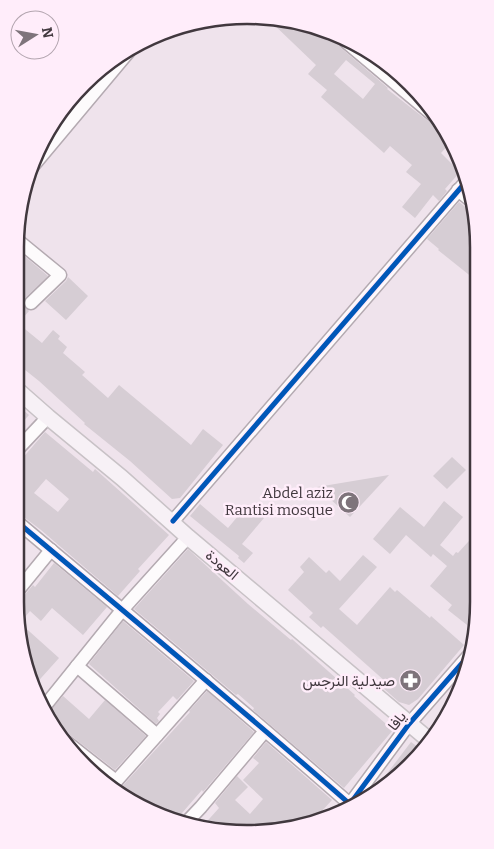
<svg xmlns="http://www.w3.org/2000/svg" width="494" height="849" font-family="Bitter,Vazirmatn,serif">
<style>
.building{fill:#d6cdd4;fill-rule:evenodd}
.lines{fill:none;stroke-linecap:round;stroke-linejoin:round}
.minor-casing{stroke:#b4aab1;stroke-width:15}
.major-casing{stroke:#c8c2c6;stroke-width:18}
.minor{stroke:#fdfbfc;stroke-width:12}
.major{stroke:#f7f1f6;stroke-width:15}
.cycleway-casing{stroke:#ffedfa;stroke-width:8}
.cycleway{stroke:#0057b8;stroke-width:5}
.labels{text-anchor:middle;stroke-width:5;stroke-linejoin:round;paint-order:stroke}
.poi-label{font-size:15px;fill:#41383e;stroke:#ffedfa;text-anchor:end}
.street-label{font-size:15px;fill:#41383e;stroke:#ffedfa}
.rim{fill:none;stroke:#41383e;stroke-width:2.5}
</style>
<rect width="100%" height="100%" fill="#efe3ec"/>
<g class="building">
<path d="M268,19h24l20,9 16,13 2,-3 5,4 2,-4 2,1 -1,5 3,4 47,40 -1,1 41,32 7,2 5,4 -1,2 12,13 -10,11 19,19 -15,17 2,2 -8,10 -6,-6 -18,23 -13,-11 19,-23 -15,-12 6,-7 -22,-19 -6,7 -63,-56 6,-7 -19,-16 8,-9zM346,60l29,24 -12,15 -29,-25z"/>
<polygon points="459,202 468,209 471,207 478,232 478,282 438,250 439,249 427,239"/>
<polygon points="22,254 48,276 25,298 22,304 29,311 15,327 15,262"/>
<polygon points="68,277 88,296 66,320 45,301 66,281"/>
<polygon points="20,325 42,343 53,330 60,336 58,339 67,347 63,353 85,372 82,375 108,398 119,385 191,445 203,429 223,445 180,498 172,499 130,461 84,424 85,423 39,381 15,362 15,330"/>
<polygon points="15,403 29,415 15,431"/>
<path d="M45,432l48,40 2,-3 74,66 -31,34 2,2 -22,25 -77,-66 -21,-16 -5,-2v-45zM46,479l23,20 -11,13 -24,-19z"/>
<polygon points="452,457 466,470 447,489 433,476"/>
<polygon points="389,475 350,517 317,487"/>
<polygon points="444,501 463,517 440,545 453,556 456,552 458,553 478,531 478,617 476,632 448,610 452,605 430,586 447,566 433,554 431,557 406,535 390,554 373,539 400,507 424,527"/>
<polygon points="200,504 228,528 248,504 264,518 242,544 253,553 244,563 238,558 239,556 190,516"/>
<polygon points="188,549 248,604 291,640 292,639 355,695 354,696 393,730 344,788 253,710 254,708 238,694 236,695 134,609"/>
<polygon points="363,555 377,567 339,609 357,625 390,587 395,592 397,590 430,618 431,616 464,645 418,699 409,705 399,702 382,687 386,682 323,626 321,628 309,617 313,613 288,590 304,572 300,567 309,557 326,573 329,570 340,581"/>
<polygon points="54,563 107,607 83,635 52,608 41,621 30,611 20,623 59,658 33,687 27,676 16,610 25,599 23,597 33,585 35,587"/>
<polygon points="123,621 194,681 177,700 173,696 158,712 160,714 157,718 159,721 156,724 89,664"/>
<polygon points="207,691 254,732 203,792 202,790 182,813 183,814 177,822 118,795 116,793 190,712 189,711"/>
<polygon points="63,696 89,719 105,700 146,736 115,770 51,720 47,714"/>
<polygon points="266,742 332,800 310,824 247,834 201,828 219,808 215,803 237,776 248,787 235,800 250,814 263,799 243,780 259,763 253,758"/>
<polygon points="411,742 422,750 388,786 375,793 373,792"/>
</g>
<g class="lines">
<defs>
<g id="minor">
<polyline points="346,42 433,115"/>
<polyline points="28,172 131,49"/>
<polyline points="458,190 469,199"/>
<polyline points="16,239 60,275 31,303"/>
<polyline points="15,452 48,417"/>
<path d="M15,520c113,95 226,188 337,286"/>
<polyline points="173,521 464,184"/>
<polyline points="15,594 51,550"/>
<polyline points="77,666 157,735"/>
<polyline points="44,707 123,609 188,537"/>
<polyline points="60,737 116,781"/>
<polyline points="110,788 206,680"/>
<polyline points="347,808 409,724 471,653"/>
<polyline points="184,825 201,807 265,731"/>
</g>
<polyline id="major" points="15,388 48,417 122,478 188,537 430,741"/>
</defs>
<use href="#minor" class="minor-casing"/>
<use href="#major" class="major-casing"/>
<use href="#minor" class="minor"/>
<use href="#major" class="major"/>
<defs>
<g id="cycleway">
<path d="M15,520c113,95 226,188 337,286"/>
<polyline points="173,521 464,184"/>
<polyline points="347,808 409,724 471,653"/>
</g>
</defs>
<use href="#cycleway" class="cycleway-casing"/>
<use href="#cycleway" class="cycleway"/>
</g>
<defs>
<symbol id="mosque-disc" viewBox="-11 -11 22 22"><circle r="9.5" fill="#7e747b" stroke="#ffedfa"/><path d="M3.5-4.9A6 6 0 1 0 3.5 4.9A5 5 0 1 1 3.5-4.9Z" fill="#fff"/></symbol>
<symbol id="pharmacy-disc" viewBox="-11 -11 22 22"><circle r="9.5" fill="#7e747b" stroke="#ffedfa"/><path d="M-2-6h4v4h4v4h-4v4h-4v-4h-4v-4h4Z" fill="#fff"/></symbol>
</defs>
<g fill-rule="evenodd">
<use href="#mosque-disc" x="336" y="490" width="25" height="25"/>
<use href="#pharmacy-disc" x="398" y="668" width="25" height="25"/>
</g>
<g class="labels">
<g class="poi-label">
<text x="333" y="498">Abdel aziz<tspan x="333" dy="17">Rantisi mosque</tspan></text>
<text x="395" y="686">صيدلية النرجس</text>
</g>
<g class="street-label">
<text transform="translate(222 565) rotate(40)" y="5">العودة</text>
<text transform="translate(397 721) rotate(-52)" y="5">يافا</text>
</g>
</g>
<path d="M0 0H494V849H0ZM247 24H247A223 223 0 0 1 470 247V602A223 223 0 0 1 247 825H247A223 223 0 0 1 24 602V247A223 223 0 0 1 247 24Z" fill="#ffedfa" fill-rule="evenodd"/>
<path class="rim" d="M247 24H247A223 223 0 0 1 470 247V602A223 223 0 0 1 247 825H247A223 223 0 0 1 24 602V247A223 223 0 0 1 247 24Z"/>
<g transform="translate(35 35) rotate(79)"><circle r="24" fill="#ffedfa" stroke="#b3a5af"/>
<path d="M0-4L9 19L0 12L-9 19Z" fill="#7e747b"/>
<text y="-8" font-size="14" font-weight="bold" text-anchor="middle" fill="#41383e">N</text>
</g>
</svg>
